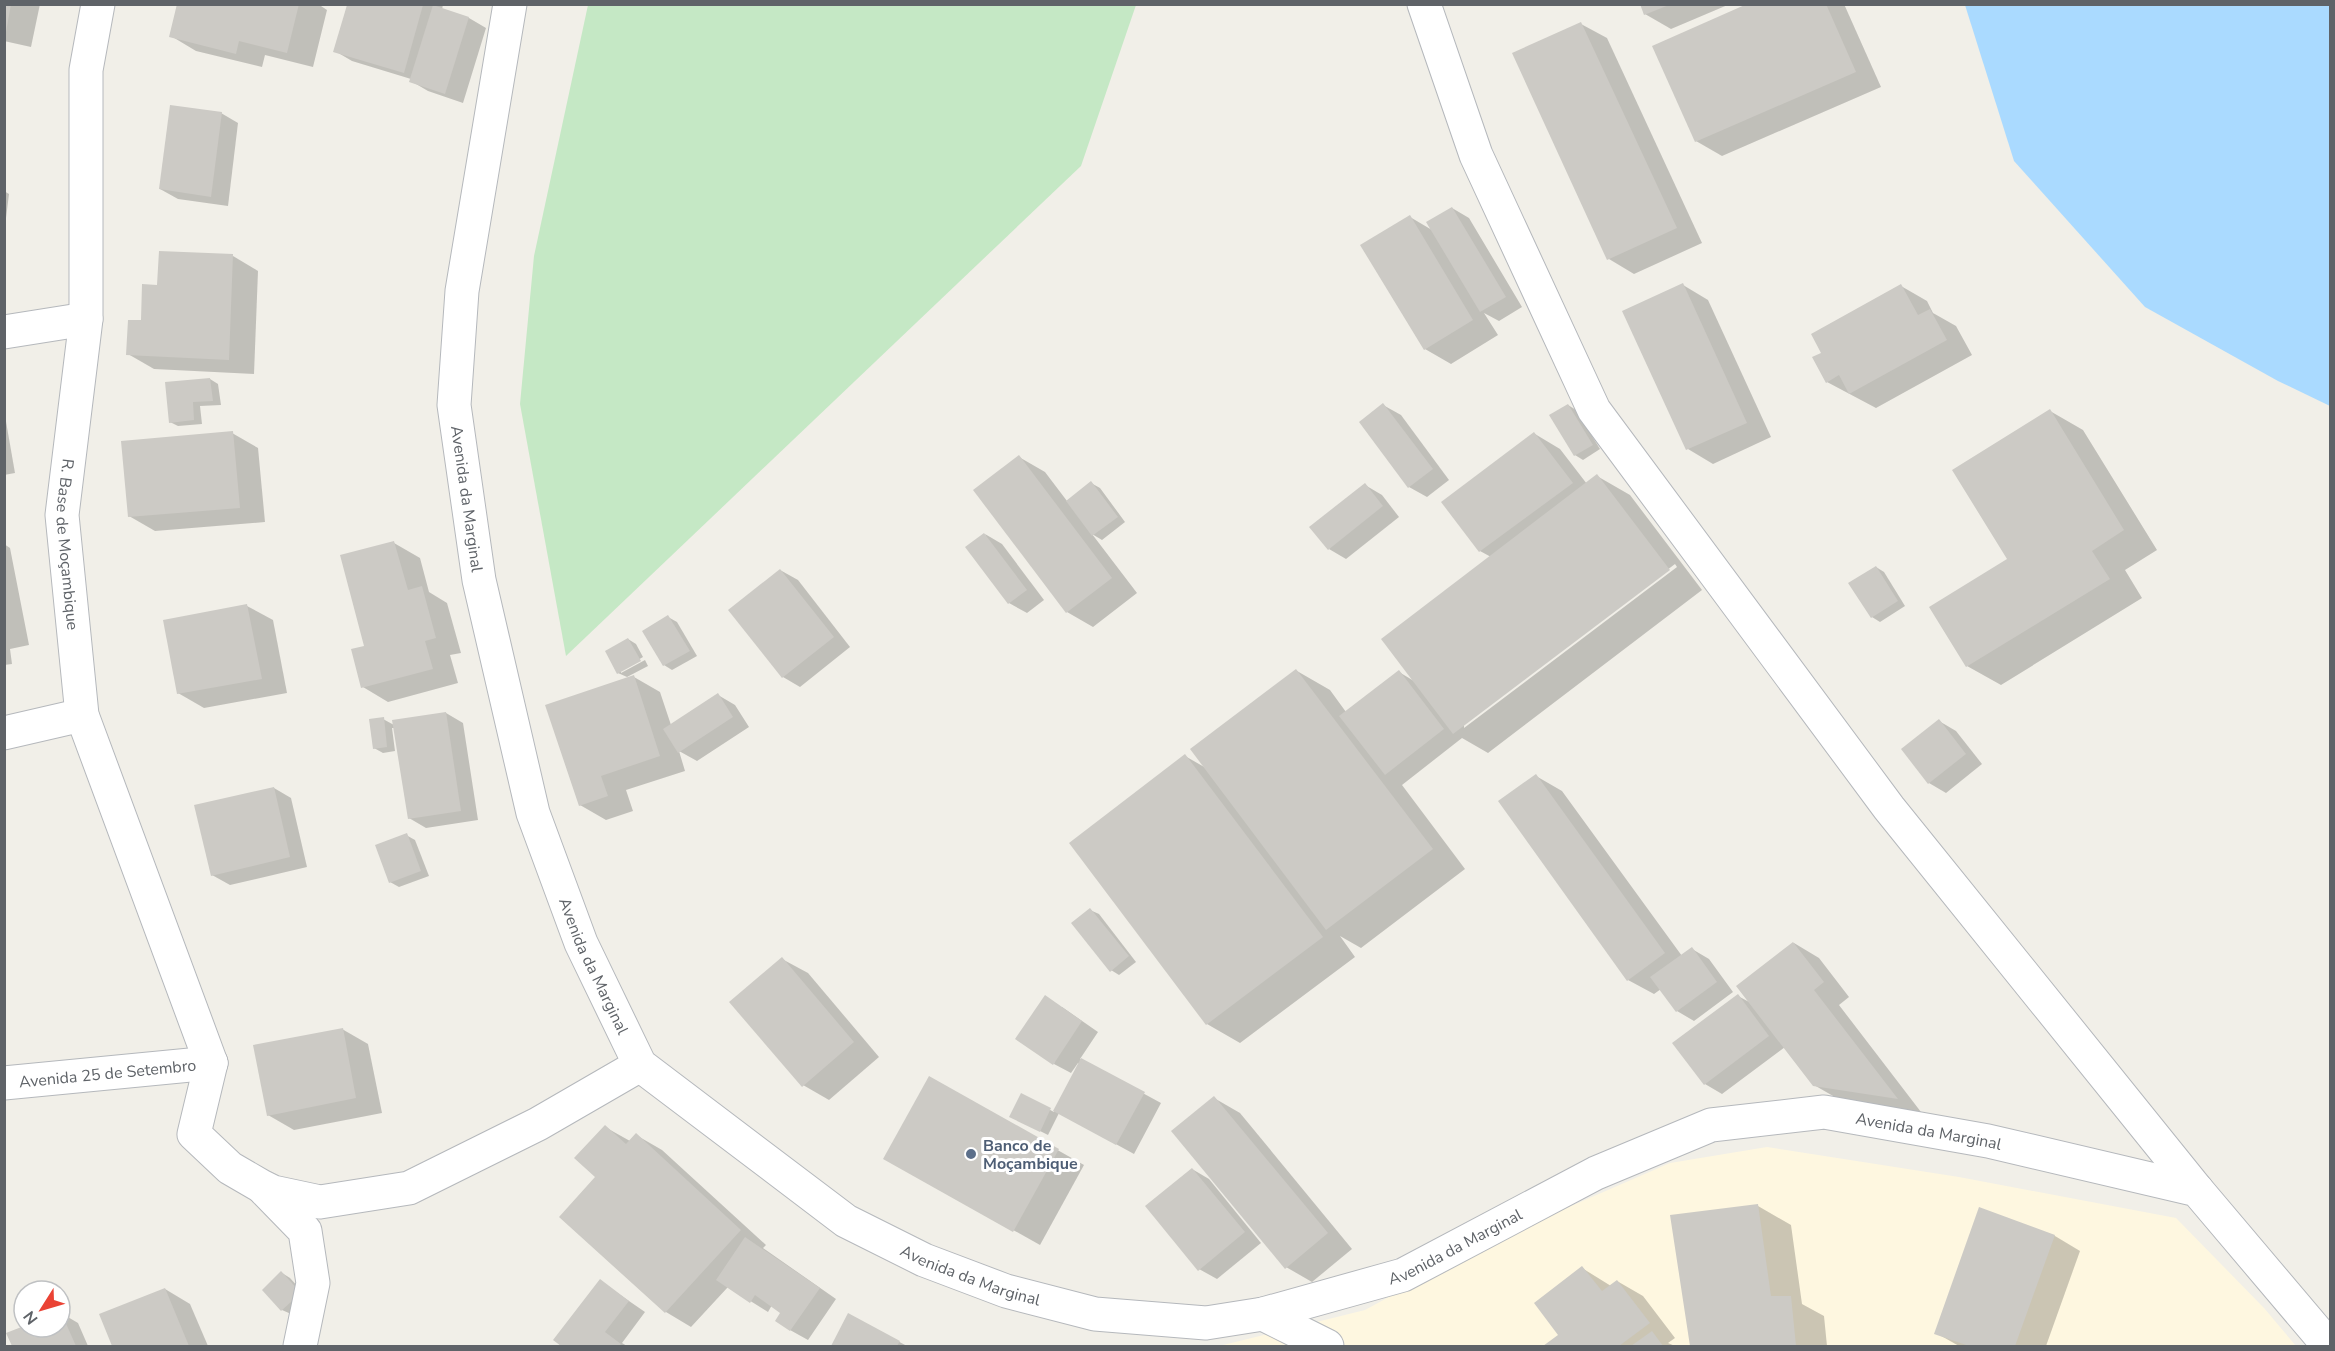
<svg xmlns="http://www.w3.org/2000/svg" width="2335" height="1351" font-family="'Nunito Sans',sans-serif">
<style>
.commercial{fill:#fef7e0}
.green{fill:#c5e8c5}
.water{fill:#aadaff}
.shadow{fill:#0003;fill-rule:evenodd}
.building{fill:#cccac5}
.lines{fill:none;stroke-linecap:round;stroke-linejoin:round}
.minor-casing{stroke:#b5b8bc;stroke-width:35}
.minor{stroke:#fff;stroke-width:33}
.service-dot{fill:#5c6f8a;stroke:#fff;stroke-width:2}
.labels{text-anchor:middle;stroke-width:6;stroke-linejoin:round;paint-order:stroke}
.street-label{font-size:16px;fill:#5f6368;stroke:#fff}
.service-label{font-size:16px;font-weight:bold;fill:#4e5e75;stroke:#fff;text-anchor:start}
</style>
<rect width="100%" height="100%" fill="#f1efe8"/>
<polygon class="commercial" points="1767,1147 1959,1177 2176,1218 2264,1308 2296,1346 1219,1346 1365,1310 1495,1239 1670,1163"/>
<polygon class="green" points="588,5 1136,5 1081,166 566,656 520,404 534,256"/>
<polygon class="water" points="1965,5 2330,5 2330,406 2278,381 2145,307 2014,161"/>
<g class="shadow">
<polygon points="4,4 40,4 31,47 4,41"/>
<polygon points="178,4 318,4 327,10 313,67 265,55 262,67 196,51 171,36"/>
<polygon points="348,4 443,4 442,10 469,18 486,28 463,103 428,91 411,81 411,79 352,61 335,51"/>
<polygon points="1641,4 1730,4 1671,29 1645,14"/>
<polygon points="1751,4 1844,4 1881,87 1722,156 1696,141"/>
<polygon points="1581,24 1607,38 1702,243 1634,274 1609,259"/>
<polygon points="221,113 238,123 228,206 178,199 160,189"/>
<polygon points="4,191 9,194 4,234"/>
<polygon points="1452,208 1469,218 1522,307 1499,321 1484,313 1498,335 1451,364 1425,349 1410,217 1432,230"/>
<polygon points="233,256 258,271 254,374 154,369 128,354 159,286"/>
<polygon points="1683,285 1708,300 1771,437 1713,464 1688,449"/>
<polygon points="1901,286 1927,301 1933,313 1956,326 1972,355 1876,408 1827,382 1823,353"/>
<polygon points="210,379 218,384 221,405 200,406 202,424 178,426 170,422"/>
<polygon points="1383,405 1401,415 1449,480 1427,497 1409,487"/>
<polygon points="1568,405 1576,410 1600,449 1583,460 1575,455"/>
<polygon points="4,410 15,473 4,475"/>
<polygon points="2050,411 2083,430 2157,550 2125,570 2142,598 2001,685 1967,666 2009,559"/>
<polygon points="232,433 258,448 265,522 155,531 129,516"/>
<path d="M1535,434l25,15 27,35 10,-8 33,19 72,95 -214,163 -26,-15 -60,47 63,84 -104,79 -21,-12 15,21 -115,86 -33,-19 -22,-268 21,12 91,-97 33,19 16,22 53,-40 15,9 77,-124 -11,-6 -37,-48zM1675,564l2,3 -213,161v-4z"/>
<polygon points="1019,457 1045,472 1067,501 1091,483 1100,488 1125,522 1102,540 1092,534 1137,593 1093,627 1067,612"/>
<polygon points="1365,485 1382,495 1399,517 1346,559 1329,549"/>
<polygon points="985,534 1002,544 1044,600 1027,613 1009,603"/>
<polygon points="394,543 420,558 429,592 447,603 461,653 450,655 458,683 388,702 363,687 366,647"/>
<polygon points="4,544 10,548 29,645 10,649 12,664 4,665"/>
<polygon points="1876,567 1884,572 1905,606 1880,622 1872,617"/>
<polygon points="780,570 798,580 850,647 800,687 783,677"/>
<polygon points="247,606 273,620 287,693 204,708 178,693"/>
<polygon points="668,617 677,622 697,656 672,670 664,665"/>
<polygon points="628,639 636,644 643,657 621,670 621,673 645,660 648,666 627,677 618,673"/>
<polygon points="634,677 660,692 671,725 718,695 735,705 749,727 697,761 679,751 685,771 626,790 633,811 606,820 580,805"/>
<polygon points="446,713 463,723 478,820 426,828 409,818 395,728 392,728 395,751 383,753 374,748 383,719 394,725"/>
<polygon points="1939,721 1956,731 1982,764 1946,793 1929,783"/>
<polygon points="1536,776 1562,791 1682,956 1692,949 1709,959 1733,992 1694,1021 1677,1011 1661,989 1654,994 1628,980"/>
<polygon points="274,788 291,798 307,867 230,885 212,875"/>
<polygon points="406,835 415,840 429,876 399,887 390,882"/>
<polygon points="1090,910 1099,914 1136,962 1119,975 1111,970"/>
<polygon points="1794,943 1819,958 1849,997 1839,1005 1921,1112 1840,1100 1814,1085 1785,1047 1722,1094 1705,1084 1738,996 1751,1003"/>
<polygon points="782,959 808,973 879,1057 829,1100 803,1085"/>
<polygon points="1062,1007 1098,1032 1080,1059 1161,1103 1134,1154 1059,1113 1048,1135 1020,1121 1022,1095 1054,1112 1080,1064 1078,1063 1071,1073 1054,1064"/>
<polygon points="342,1029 368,1044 382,1113 294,1130 268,1115"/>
<polygon points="930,1078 1084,1165 1040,1245 911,1173"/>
<polygon points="1214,1098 1240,1113 1352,1249 1312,1282 1286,1267"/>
<polygon points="605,1127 630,1141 636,1135 662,1150 766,1245 763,1248 836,1299 808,1340 790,1330 782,1312 772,1305 768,1312 728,1287 691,1327 666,1312 597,1177"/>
<polygon points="1192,1169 1209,1179 1261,1243 1217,1279 1199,1269"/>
<polygon points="1758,1206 1791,1225 1802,1304 1824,1316 1827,1346 1692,1346 1671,1216"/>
<polygon points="1980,1209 2055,1236 2080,1251 2046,1346 1959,1346 1936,1333"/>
<polygon points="1582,1268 1611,1286 1617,1281 1643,1296 1675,1338 1668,1343 1675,1346 1546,1346 1560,1335"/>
<polygon points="282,1273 290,1278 308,1298 291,1314 282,1310"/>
<polygon points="600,1281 645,1312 622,1343 627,1346 563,1346 555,1340"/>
<polygon points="165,1289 190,1304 208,1346 114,1346 101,1315"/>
<polygon points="61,1313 78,1323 88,1346 14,1346 8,1334 60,1327"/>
<polygon points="849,1315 907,1346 832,1346"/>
</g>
<g class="building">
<polygon points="4,4 11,4 6,32 4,32"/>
<polygon points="177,4 299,4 287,53 239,41 236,54 169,37"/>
<polygon points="1640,4 1669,4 1669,5 1644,15"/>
<polygon points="1747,4 1826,4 1856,72 1695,142 1652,46"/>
<polygon points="347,5 423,5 404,73 333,52"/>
<polygon points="433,5 469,17 445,94 409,82"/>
<polygon points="1581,22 1677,228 1607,260 1512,53"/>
<polygon points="170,105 222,112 211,197 159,189"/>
<polygon points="1452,207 1506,297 1480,312 1426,222"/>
<polygon points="1410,215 1473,320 1424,350 1360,245"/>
<polygon points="159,251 233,254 229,360 126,355 128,320 141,320 142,284 157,285"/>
<polygon points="1683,283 1747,423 1686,450 1622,311"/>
<polygon points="1901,284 1918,315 1930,309 1947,340 1849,394 1839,375 1826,383 1812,357 1821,353 1811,334"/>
<polygon points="210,378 213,401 193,402 194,420 169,423 165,382"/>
<polygon points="1383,403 1433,469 1408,488 1359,422"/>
<polygon points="1568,404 1593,445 1574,456 1549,415"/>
<polygon points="2050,409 2124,530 2092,551 2110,579 1966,667 1929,607 2007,559 1952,470"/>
<polygon points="233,431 240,508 128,517 121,441"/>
<polygon points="1534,432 1573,483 1479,552 1441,502"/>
<polygon points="1019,455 1112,578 1066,613 973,490"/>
<polygon points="1597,474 1670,570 1453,734 1381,639"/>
<polygon points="1091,481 1118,517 1092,536 1066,501"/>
<polygon points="1365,483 1383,506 1328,550 1309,527"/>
<polygon points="984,533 1027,590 1008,604 965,547"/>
<polygon points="394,541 408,590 422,586 436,638 425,641 433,669 361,688 351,649 364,646 340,555"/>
<polygon points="1876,566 1898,601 1871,618 1848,583"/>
<polygon points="780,569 834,637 782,678 728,610"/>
<polygon points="247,604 262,679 177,694 163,620"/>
<polygon points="668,615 690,651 663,666 642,631"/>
<polygon points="628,638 641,661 617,674 605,651"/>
<polygon points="1296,669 1433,849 1326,930 1190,749"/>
<polygon points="1399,670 1444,729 1385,775 1339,716"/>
<polygon points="634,675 660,756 601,776 608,796 579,806 545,705"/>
<polygon points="718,693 733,717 678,753 663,729"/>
<polygon points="446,712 461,811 408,819 392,720"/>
<polygon points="384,717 387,747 373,749 369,719"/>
<polygon points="1939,719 1966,754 1928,784 1901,749"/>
<polygon points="1185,754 1323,937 1206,1025 1069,843"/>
<polygon points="1536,774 1665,953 1627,981 1498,801"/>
<polygon points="274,787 290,857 211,876 194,805"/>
<polygon points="407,833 421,871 389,883 375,845"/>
<polygon points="1090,908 1129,956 1110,972 1071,923"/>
<polygon points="1793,942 1824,982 1814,990 1898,1099 1813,1086 1736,986"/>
<polygon points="1692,947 1717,982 1676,1012 1650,977"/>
<polygon points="782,957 854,1042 802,1087 729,1002"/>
<polygon points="1738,994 1769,1036 1704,1085 1672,1043"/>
<polygon points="1045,995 1082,1021 1053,1065 1015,1039"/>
<polygon points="343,1028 356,1098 267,1116 253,1045"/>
<polygon points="1081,1058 1145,1092 1116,1145 1053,1111"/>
<polygon points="929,1076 1059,1149 1013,1232 883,1159"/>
<polygon points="1021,1093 1051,1108 1040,1132 1009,1117"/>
<polygon points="1214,1096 1328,1233 1285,1269 1171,1131"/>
<polygon points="605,1125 626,1144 636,1133 741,1230 665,1313 559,1217 595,1177 574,1158"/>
<polygon points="1192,1168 1245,1232 1198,1271 1145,1206"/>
<polygon points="1758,1204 1771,1296 1791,1296 1796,1346 1690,1346 1670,1215"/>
<polygon points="1979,1207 2055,1235 2015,1346 1969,1346 1934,1334"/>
<polygon points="745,1237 820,1288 790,1331 775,1321 780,1313 755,1295 750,1303 716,1280"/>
<polygon points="1582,1266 1602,1291 1617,1280 1650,1323 1619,1346 1543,1346 1558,1335 1534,1303"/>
<polygon points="281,1271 301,1293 281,1311 262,1290"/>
<polygon points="600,1279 629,1301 605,1332 621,1344 619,1346 561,1346 553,1340"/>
<polygon points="165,1288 189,1346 112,1346 99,1314"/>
<polygon points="60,1310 76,1346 12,1346 6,1333 24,1326 60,1327"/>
<polygon points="848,1313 900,1341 897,1346 831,1346"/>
<polygon points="1652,1331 1663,1346 1631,1346"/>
</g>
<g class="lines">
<defs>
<g id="minor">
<path id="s1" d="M98,4l-12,66v249l-24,196 20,200 129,348"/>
<path id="s2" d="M510,4l-48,287 -8,114 25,175 54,233 48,130 59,122 206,156 78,39 82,31 89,23 111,9 57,-9 140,-39 193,-102 115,-48 113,-13 164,29 209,49 132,156"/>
<polyline points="1424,4 1476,155 1594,410 1889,808 2197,1190"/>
<polyline points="4,332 86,319"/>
<polyline points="4,733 82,715"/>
<polyline points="211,1063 194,1134 230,1168 261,1186 273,1192 320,1202 409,1188 538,1124 640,1065"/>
<path id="s3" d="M4,1083l207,-20"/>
<polyline points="265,1190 305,1231 313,1283 300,1346"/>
<polyline points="1263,1314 1327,1346"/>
</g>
</defs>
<use href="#minor" class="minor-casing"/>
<use href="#minor" class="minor"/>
</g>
<circle class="service-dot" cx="971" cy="1154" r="6"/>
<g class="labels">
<g class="street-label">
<text dy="6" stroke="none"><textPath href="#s2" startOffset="500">Avenida da Marginal</textPath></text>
<text dy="6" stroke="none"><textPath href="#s1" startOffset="543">R. Base de Moçambique</textPath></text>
<text dy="6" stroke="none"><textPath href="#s2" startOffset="986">Avenida da Marginal</textPath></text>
<text dy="6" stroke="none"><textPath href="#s3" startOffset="104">Avenida 25 de Setembro</textPath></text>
<text dy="6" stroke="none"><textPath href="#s2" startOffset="2498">Avenida da Marginal</textPath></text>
<text dy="6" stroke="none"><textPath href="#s2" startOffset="1994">Avenida da Marginal</textPath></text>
<text dy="6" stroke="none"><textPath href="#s2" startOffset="1490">Avenida da Marginal</textPath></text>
</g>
<g class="service-label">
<text x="983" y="1151">Banco de<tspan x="983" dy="18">Moçambique</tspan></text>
</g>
</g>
<rect width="2335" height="1351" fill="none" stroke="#5f6368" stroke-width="12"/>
<g transform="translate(42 1309) rotate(233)"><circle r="28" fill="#ffffff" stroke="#bfc1c3" stroke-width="1.5"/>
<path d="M0-4.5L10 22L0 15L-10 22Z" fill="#ea4335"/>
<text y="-9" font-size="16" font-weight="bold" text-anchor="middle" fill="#5f6368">N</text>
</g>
</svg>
